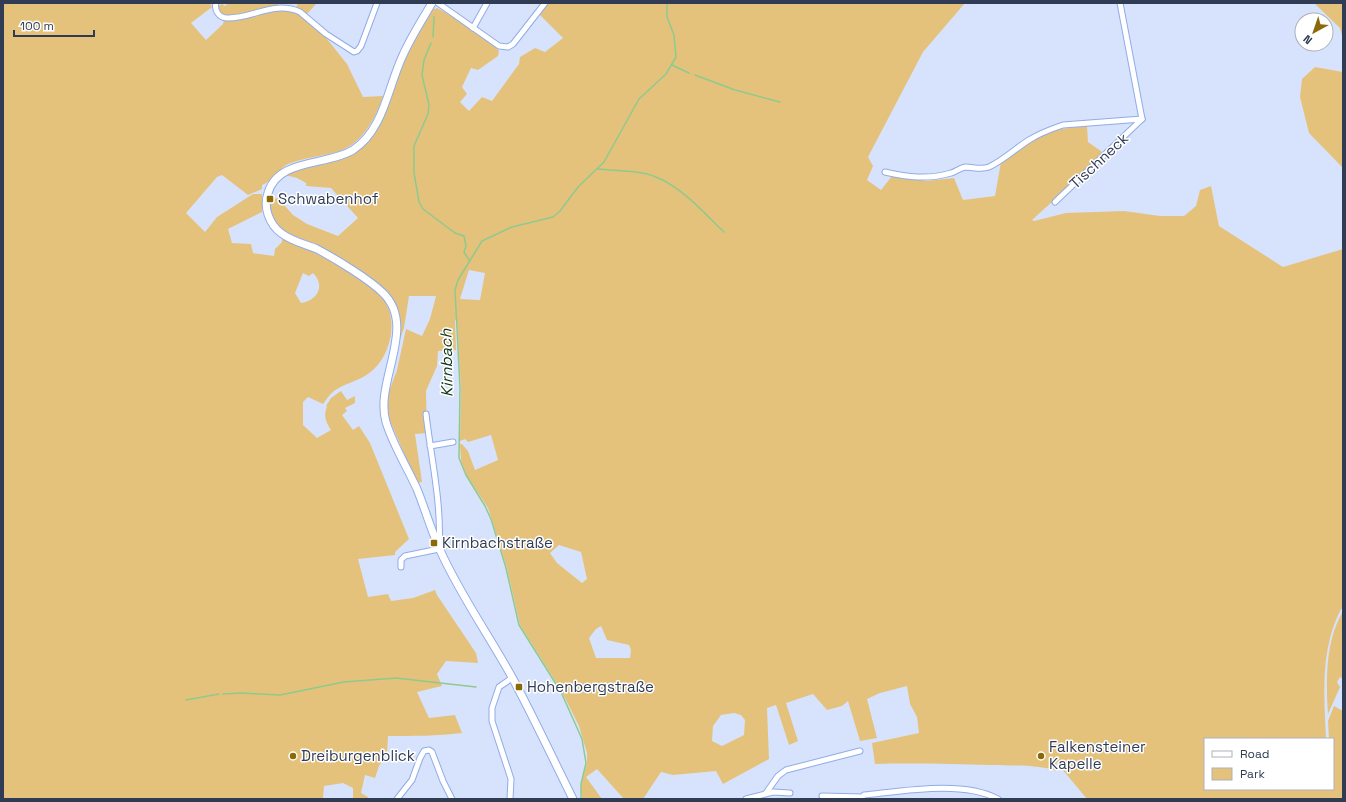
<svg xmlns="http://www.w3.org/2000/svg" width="1346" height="802" font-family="'Space Grotesk',sans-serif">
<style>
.green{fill:#e5c27b;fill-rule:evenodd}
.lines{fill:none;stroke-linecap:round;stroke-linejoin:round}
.stream{stroke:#8eca8f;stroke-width:1.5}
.minor-casing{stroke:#90ace7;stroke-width:7}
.secondary-casing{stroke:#90ace7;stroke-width:9}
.minor{stroke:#fff;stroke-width:5}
.secondary{stroke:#fff;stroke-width:7}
.poi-dot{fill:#8b6808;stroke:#fff;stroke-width:1.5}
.labels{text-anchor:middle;stroke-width:3;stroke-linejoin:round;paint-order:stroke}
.street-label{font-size:15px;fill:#303c54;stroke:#fff}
.poi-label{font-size:15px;fill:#303c54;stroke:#fff;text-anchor:start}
.water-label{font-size:16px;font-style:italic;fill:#0d3710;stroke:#fff}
</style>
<rect width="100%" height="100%" fill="#d7e3fc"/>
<g class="green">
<path d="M3,3h207l2,4 -21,16 15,17 17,-16 1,-4 54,-11 18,2 23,18 28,35 16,33 20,-1c-8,24 -22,51 -50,57 -14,3 -31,6 -45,11 -10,5 -15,17 -26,21v4l-14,6 -26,-20 -5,2 -31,36 19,19 12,-15 36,-23h9v18l-34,17 4,14 19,1 2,9 21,3 1,-7 7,-7v-3c26,8 86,40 102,61 14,20 7,52 -9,68 -10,11 -26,14 -38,21 -6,3 -10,10 -14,15l-15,-7 -5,5v23l14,13 14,-8c-5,-8 -8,-14 -4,-23l-1,-1 5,-8 10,-7 6,9 8,-4v7l-10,5 2,3 -5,4 11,15 6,-4 11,17 39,96 -14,13v3l-37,4 10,38 20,-3 3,7 22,-3 22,-8 2,5 39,58 2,10 -32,-2 -9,13 5,12 -25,6 12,26 26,-3 7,18c-25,3 -49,3 -74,3l-1,17 -8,13 -4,12 -10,-3 -4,18 7,4v2h-15v-11l-10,-5 -19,3 -1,13h-320zM303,273l6,3 4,-3c13,13 4,28 -12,30l-6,-10z"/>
<polygon points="228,3 278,3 278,6 231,17 221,15 217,7 222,4 225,6"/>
<polygon points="298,3 317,3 306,15 296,7"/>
<path d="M548,3h417l-42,49 -55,105 5,9 -6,14 14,10 11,-14 35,5 27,-3 9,22 32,-4 6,-34 26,-18 26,-14 34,-4 1,16 17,12 -73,66 2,1 32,-8 58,-2 36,5h24l12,-10 4,-16 11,-4 8,40 64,41 60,-18v360h-2c-21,41 -17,85 -15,130h-121v50h128v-50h-4l-1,-18 6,-15 9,5v88h-256l-25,-30v-6l-5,-1 -2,7 2,2c-20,-7 -44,-5 -65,-6 -39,-1 -78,-2 -117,-1l-3,-21 47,-10 -2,-16 -7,-13 -3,-18 -27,7 -13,6 10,39 -17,3 -12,-40 -6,5 -15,4 -14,-16 -27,9 12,38 -9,4 -13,-40 -9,3 2,51 -46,25 -7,-13 -43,4 -12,-3 -18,27h-19l-27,-30 -11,8 16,22h-20l-1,-14 6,-22v-10l-8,-27 -18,-36 -41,-65 -13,-57 -15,-48 -4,-12 -21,-32 -6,-15 -1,-17h2l6,7 7,19 23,-10 -7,-25 -23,7 -3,-3 -5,2 1,-53 -4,-68h-2l1,30 -18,1 -1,15 -11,25 1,42 -12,1 7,48 -5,1 -30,-69v-17l10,-27 9,-41 16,7 8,-17 6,-23h-27l-5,32 -6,17 -2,-39 -9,-15 -16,-12 -82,-44 -9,-7 -5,-6 -4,-9 -1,-14 8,-1 15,17 14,9 31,12 20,-18 -27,-30 -25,-2v-3l-9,-5 -12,-3c32,-13 64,-13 89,-40 11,-21 43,-123 63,-127l6,3 49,32 7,8 -1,5 -20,14 -7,-2 -9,19 5,7 -7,8 9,9 13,-14 10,4 27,-37 1,-7 15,-9 10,4 18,-14 -23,-23zM469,270l16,3 -5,27 -20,-1zM559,545l22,7 6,27 -5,4 -25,-20 -7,-10zM601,626l6,14 22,5 2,5 -1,8h-34l-7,-20 7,-9zM734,713l7,2 4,5 -1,15 -22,11 -10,-5 1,-15 8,-11z"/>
<polygon points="1314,3 1343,3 1343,39 1340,28"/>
<polygon points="1315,67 1343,72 1343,168 1309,133 1300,97 1302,79"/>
<path d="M1343,611v68l-3,-2 -3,5 3,5 -12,27c-2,-34 -3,-72 15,-103z"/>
</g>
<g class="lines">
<g class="stream">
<polyline points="433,37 434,17"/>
<polyline points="431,43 424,60 422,75 429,105 428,114 414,146 414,173 419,202 423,209 455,233 464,236 466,246 464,252 469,260"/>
<polyline points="672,65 689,73"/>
<polyline points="695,75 735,90 780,102"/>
<path d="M598,169c19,2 41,1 58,8 27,11 47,35 68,55"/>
<polyline points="223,694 241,693 280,695 344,682 396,678 476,687"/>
<polyline points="186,700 219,694"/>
<polyline points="581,799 581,784 586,763 582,739 561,692 519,625 506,568 491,519 485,506 466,475 459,458 460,388 455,290 458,280 482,241 512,227 553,217 560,211 578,187 604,162 639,99 666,74 676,57 674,35 667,17 667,3"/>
</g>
<defs>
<g id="minor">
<path d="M216,3c-2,7 3,15 11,15 25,1 47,-18 73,-6l26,22 28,18 3,-1 4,-5 16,-43"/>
<polyline points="438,3 499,46 508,47 513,44 545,3"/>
<polyline points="1120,3 1142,119"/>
<polyline points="473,28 487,3"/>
<path d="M885,172c22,5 43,8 66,1 4,-1 9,-5 14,-6 8,0 16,3 24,0 15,-7 27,-19 40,-27 11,-7 22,-11 34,-15l79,-6"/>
<polyline points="1055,202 1142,119"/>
<polyline points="430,446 453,442"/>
<path d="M401,567v-7l4,-4 34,-7c3,-45 -8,-91 -13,-135"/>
<polyline points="766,793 778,776 786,770 860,751"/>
<path d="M822,796l40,1 2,-2c39,-4 99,-15 134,4"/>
<polyline points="397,799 412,780 420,758 424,751 429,750 432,752 443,781 452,799"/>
<polyline points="510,799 511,779 492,721 492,708 499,687 512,678"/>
<polyline points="746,799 773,792 790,793"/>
</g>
<path id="secondary" d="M432,3c-10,17 -21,34 -29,52 -15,31 -19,75 -50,95 -26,16 -75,8 -85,43 -5,14 1,31 13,40 10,8 24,11 36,16 17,9 52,30 66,44 35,34 -9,89 3,129 7,23 21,45 31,67 8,20 14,41 23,61 20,45 49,85 73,129 21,39 40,80 60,120"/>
</defs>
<use href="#minor" class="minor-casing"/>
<use href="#secondary" class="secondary-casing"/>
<use href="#minor" class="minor"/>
<use href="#secondary" class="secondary"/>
</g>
<g class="poi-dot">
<rect x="266" y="195" width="8" height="8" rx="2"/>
<rect x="430" y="539" width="8" height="8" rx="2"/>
<rect x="515" y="683" width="8" height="8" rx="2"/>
<circle cx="293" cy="756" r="4"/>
<circle cx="1041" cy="756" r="4"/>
</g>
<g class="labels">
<g class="street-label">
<text transform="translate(1099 161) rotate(-43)" y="5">Tischneck</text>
</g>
<g class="poi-label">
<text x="278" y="204">Schwabenhof</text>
<text x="442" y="548">Kirnbachstraße</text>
<text x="527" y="692">Hohenbergstraße</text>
<text x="1049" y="752">Falkensteiner<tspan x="1049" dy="17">Kapelle</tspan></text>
<text x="301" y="761">Dreiburgenblick</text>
</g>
<g class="water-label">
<text transform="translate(446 363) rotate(-91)" y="6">Kirnbach</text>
</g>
</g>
<rect width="1346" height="802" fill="none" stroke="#303c54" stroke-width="8"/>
<rect x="1204" y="738" width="130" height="52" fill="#ffffff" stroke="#acb1bb"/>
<rect x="1212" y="751" width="20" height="6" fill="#ffffff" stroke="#acb1bb"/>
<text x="1240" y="758" font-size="12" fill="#303c54">Road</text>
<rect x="1212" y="768" width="20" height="12" fill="#e5c27b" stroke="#acb1bb"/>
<text x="1240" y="778" font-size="12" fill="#303c54">Park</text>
<g transform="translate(1314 32) rotate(220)"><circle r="19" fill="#ffffff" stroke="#acb1bb"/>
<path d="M0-3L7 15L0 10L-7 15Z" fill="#8b6808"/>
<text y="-6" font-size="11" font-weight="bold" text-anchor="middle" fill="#303c54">N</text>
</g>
<path d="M14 30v6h80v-6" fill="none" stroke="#303c54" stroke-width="2"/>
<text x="20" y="30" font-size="12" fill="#303c54" stroke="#ffffff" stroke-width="3" paint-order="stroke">100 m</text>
</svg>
